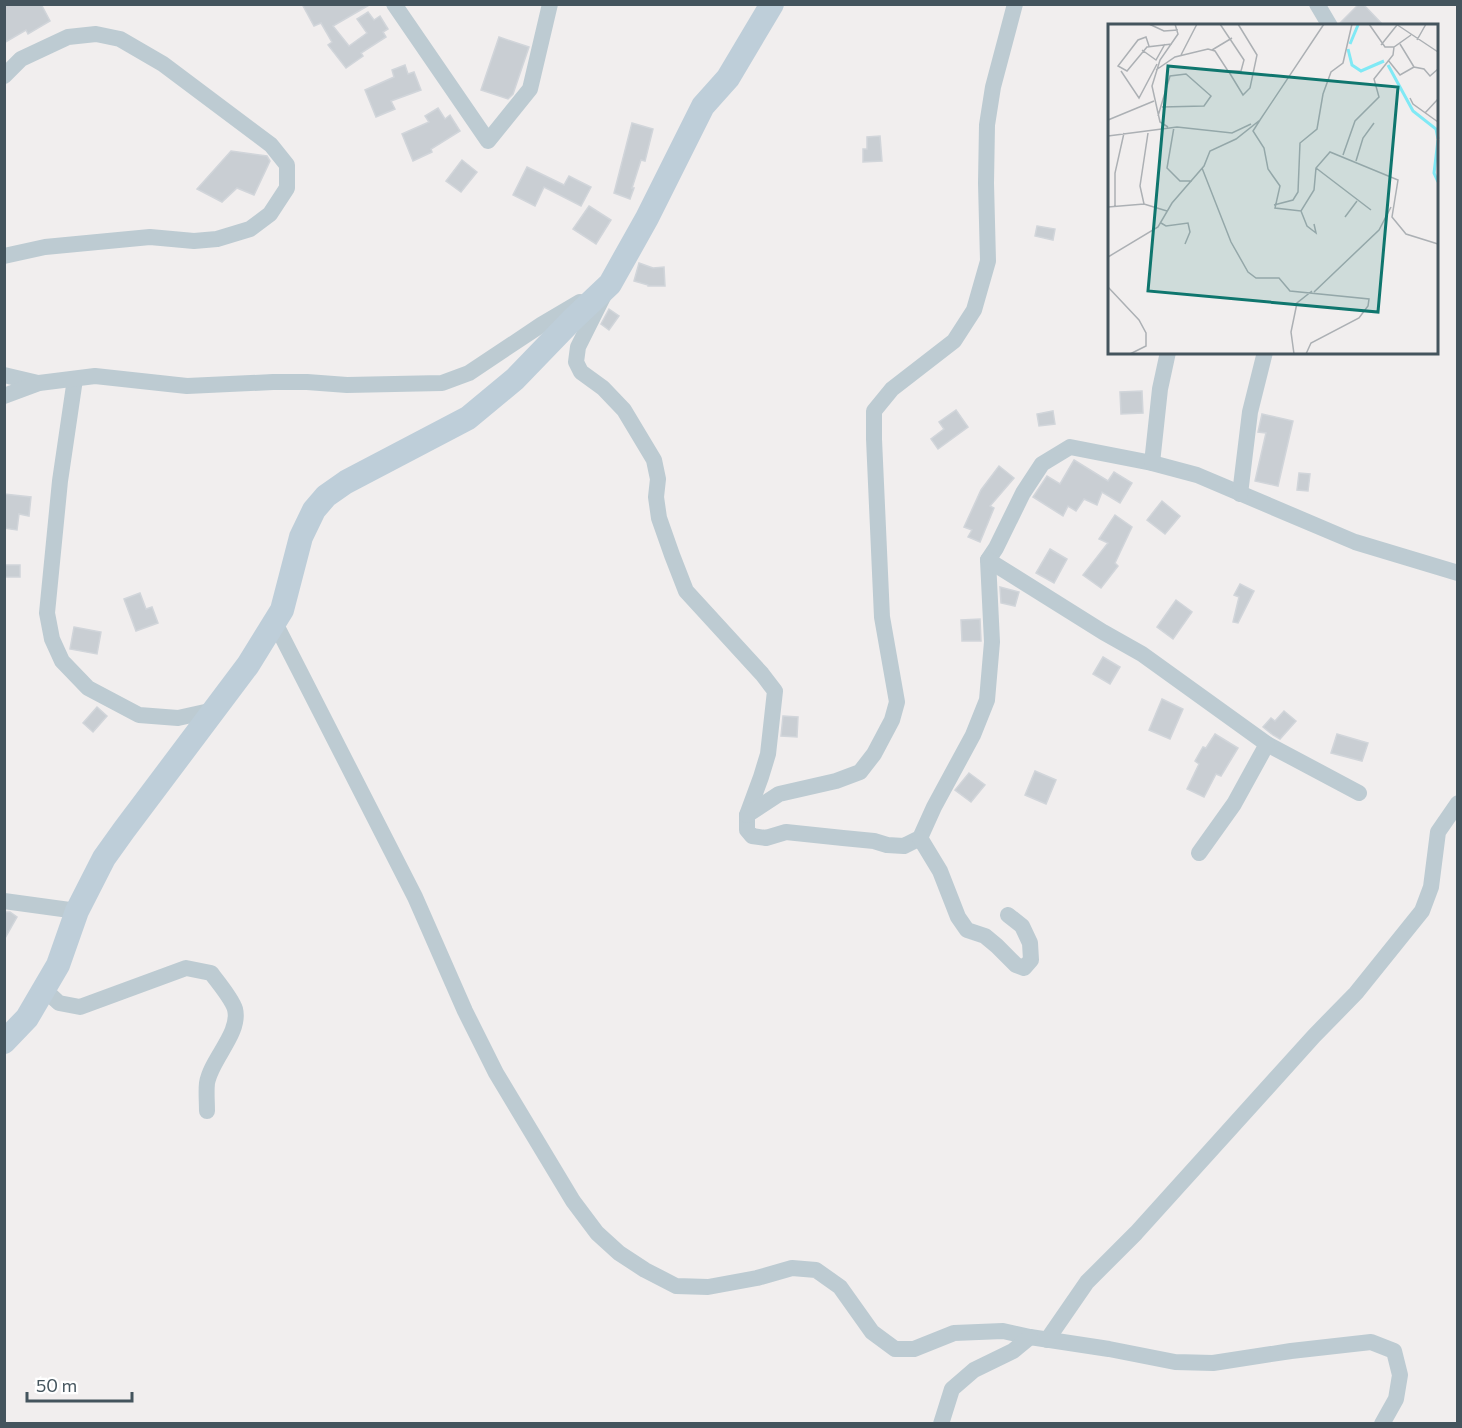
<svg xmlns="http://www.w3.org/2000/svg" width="1462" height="1428" font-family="Commissioner,sans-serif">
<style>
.building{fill:#c9ced3;stroke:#d1d5da;stroke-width:1.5}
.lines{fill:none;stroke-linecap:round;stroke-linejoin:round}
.street{stroke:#bdcbd2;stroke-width:16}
.secondary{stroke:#beced9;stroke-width:24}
.inset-river{fill:none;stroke:#80e9f5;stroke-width:3}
.inset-road{fill:none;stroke:#acb0b4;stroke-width:1.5}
.view{fill:#0f766e;fill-opacity:0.15;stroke:#0f766e;stroke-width:3}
.inset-edge{fill:none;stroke:#44545d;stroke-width:3}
</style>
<rect width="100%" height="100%" fill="#f1eeee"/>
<g class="building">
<polygon points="4,4 41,4 50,21 28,34 26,30 4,43"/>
<polygon points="302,4 371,4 333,26 349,46 367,33 357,19 368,12 374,20 380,16 388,29 383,32 386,37 361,53 363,56 346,68 328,45 332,42 321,23 314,26"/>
<polygon points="1359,4 1363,4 1384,26 1340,26 1340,23"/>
<polygon points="499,37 529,47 513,94 508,99 481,90"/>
<polygon points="405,65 408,74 414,72 421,90 391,101 395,109 376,117 365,90 394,77 392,70"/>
<polygon points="438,108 445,119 450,115 460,131 431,149 432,152 413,161 402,134 429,122 425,116"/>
<polygon points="632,123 653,129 645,161 641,160 632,188 634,188 630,199 614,193"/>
<polygon points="880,136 882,161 863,162 863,149 867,149 867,137"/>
<polygon points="231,151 267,156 270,161 254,195 237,188 222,202 197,189"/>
<polygon points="462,160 477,172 461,192 446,181"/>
<polygon points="527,167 564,185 569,176 591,187 581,206 544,187 535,206 513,195"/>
<polygon points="589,206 611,220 596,244 573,229"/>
<polygon points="1037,226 1055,229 1053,240 1035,236"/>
<polygon points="639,263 653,268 664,267 665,286 648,286 648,285 634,281"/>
<polygon points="609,309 619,316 609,330 601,324"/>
<polygon points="1142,391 1143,413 1121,414 1120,392"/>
<polygon points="956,410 968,427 938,449 931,439 944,429 939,422"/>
<polygon points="1053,411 1055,424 1039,426 1037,414"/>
<polygon points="1262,414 1293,421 1278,486 1255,481 1266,433 1258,432"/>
<polygon points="1074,460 1108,481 1114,472 1132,483 1120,503 1102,492 1097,505 1084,499 1076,511 1068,506 1063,516 1033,497 1047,476 1060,484"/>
<polygon points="999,466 1014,478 990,506 994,508 980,542 968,537 972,530 964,527 981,490"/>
<polygon points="1299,473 1310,474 1308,491 1297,490"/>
<polygon points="4,494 31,497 29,516 19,514 17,530 4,528"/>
<polygon points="1162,501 1180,516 1165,534 1147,520"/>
<polygon points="1115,515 1132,527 1115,563 1118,566 1101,588 1083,575 1108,543 1099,539"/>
<polygon points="1050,549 1067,559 1054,583 1036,573"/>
<rect x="4" y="565" width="16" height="12"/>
<polygon points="1240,584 1254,591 1238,623 1233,622 1239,597 1234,595"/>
<polygon points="1000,587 1019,592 1015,606 1001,603"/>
<polygon points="140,593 146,609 152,607 158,623 136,631 124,599"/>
<polygon points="1176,600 1192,612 1173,639 1157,627"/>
<polygon points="980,619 981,641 962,641 961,620"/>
<polygon points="74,627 101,632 97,654 70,649"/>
<polygon points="1103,657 1120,667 1110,684 1093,674"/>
<polygon points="1162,699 1183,709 1170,739 1149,730"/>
<polygon points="97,707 107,716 93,732 83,723"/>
<polygon points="1284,711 1296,721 1280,739 1273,735 1263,727 1271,718 1275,721"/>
<polygon points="783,716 798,717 797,737 781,736"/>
<polygon points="1215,734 1238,748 1221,776 1216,774 1204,797 1187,789 1199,764 1195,761 1203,747 1206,748"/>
<polygon points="1337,734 1368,743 1362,761 1331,753"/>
<polygon points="1035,771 1056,780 1046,804 1025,795"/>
<polygon points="969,773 985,785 971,802 955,790"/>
<polygon points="4,912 10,912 17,917 4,940"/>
</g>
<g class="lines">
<g class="street">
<polyline points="394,4 488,141 530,89 550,4"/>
<polyline points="1317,4 1330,26"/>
<polyline points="4,76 21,59 68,37 96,34 120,39 163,64 271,145 287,165 287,188 270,214 250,229 217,239 194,241 150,237 45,247 4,256"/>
<polyline points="603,297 578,347 576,362 581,372 603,388 624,410 654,460 658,479 656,497 659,518 672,555 686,591 762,674 775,691 768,754 761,777 747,815 747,830 752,836 766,838 786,832 843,838 874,841 887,845 904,846 920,838 934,807 973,735 987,700 992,642 988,560 996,548 1023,493 1042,464 1070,447 1152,463 1197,475 1355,542 1458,573"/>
<polyline points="4,375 38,383"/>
<polyline points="75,379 60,481 47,613 52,639 62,661 88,688 139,715 178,718 214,710"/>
<polyline points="4,396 39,383 95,376 187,386 273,382 307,382 347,385 442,383 469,373 541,325 580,302"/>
<polyline points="1152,463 1160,389 1168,352"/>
<polyline points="1240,494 1250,412 1265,352"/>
<polyline points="988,560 1103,632 1142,654 1267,744 1359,793"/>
<polyline points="274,621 415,897 465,1011 496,1073 573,1201 597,1233 619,1253 645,1270 676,1286 708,1287 757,1278 792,1268 816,1270 840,1287 872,1332 895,1349 914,1349 954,1333 1003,1331 1030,1337 1109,1349 1175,1362 1213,1363 1291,1351 1371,1342 1394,1351 1400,1375 1396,1399 1382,1424"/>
<polyline points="747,815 779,794 836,781 860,772 874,754 892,720 897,702 882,617 874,439 874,411 892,389 954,341 974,310 988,261 986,183 987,125 993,87 1015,4"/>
<polyline points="920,838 940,871 958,917 967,930 985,936 997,946 1016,965 1024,968 1031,960 1030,943 1022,926 1008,915"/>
<polyline points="1199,853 1234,804 1267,744"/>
<polyline points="4,901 77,911"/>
<path d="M44,989l15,14 21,4 106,-39 25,5c7,9 21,26 24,36 6,24 -24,50 -28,74 -1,9 0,19 0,28"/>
<polyline points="1047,1340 1087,1282 1136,1233 1314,1036 1356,993 1422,911 1431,887 1438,832 1458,803"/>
<polyline points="941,1424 952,1389 974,1370 1013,1351 1030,1337"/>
</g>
<polyline class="secondary" points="4,1042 27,1018 58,965 77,911 104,858 124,830 248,665 282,610 301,537 314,510 326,496 346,482 468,418 515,379 572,320 610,284 647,218 703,106 728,78 772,4"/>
</g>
<g transform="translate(1108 24)">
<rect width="330" height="330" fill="#f1eeee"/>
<path class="inset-river" d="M242,20l8,-19M240,25l4,16 9,6 23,-10M280,41l25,46 23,18 2,10M330,116l-4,33 4,9"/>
<path class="inset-road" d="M41,0l15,7 14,-1M261,0l16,23h9l17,-12M288,0l42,28M309,16l9,-16M292,20l14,23 10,2 6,7 8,-7M273,21l16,-20M41,22l-3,-9 -8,3 -20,26 9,5 20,-24 25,-3M34,26l14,10 9,-16M104,26l20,-12M73,31l16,-31M280,36l12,15 14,-8M48,46l19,-13 33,-8 7,2 13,20h13l3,-11 -24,-36M13,47l18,27 18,-34M121,48l14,23 7,-7 7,-33 -19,-31M302,74l3,6 25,18M317,89l13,-14M50,92l12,-40 16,-2 25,22 -7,10 -42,1M0,96l46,-19M152,96l-7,11 11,17 4,21 12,17 -5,22 26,3 13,-21 2,-22 14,-16 68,28 -6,37 14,17 32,10M60,103l-8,-5 -8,-36 8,-26 18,-26 -3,-10M66,103l-7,41 13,13h12M0,112l69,-9 55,6 19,-9M235,131l12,-34 24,-24 -5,-18 19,-24 1,-8M248,137l7,-23 11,-15M94,144l29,74 17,30 8,6h23l11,13 79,8 -1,7 -9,12 -48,25 -5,11M208,144l55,42M36,180l-4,-18 8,-53M166,181l19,-5 5,-8 2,-49 17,-14 6,-35 8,-22 12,-9 9,-39M0,183l36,-3 23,7M7,183v-34l9,-40M193,187l6,15 9,7 -2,-9M237,193l12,-16M53,199l5,3 22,-3 2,9 -5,12M0,233l50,-30 14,-24 32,-37 6,-15 26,-12 24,-19 64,-96M0,263l31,33 7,13v13l-16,8M206,268l65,-62 12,-23M186,330l-3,-22 6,-29 15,-12"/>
<path class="view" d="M60,42l230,21 -20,225 -230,-21z"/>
<rect width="330" height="330" class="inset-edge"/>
</g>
<rect width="1462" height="1428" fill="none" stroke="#44545d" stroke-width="12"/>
<path d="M27 1392v9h105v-9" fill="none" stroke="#44545d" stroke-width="3"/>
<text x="36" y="1392" font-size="18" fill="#44545d" stroke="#ffffff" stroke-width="4.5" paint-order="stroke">50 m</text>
</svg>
